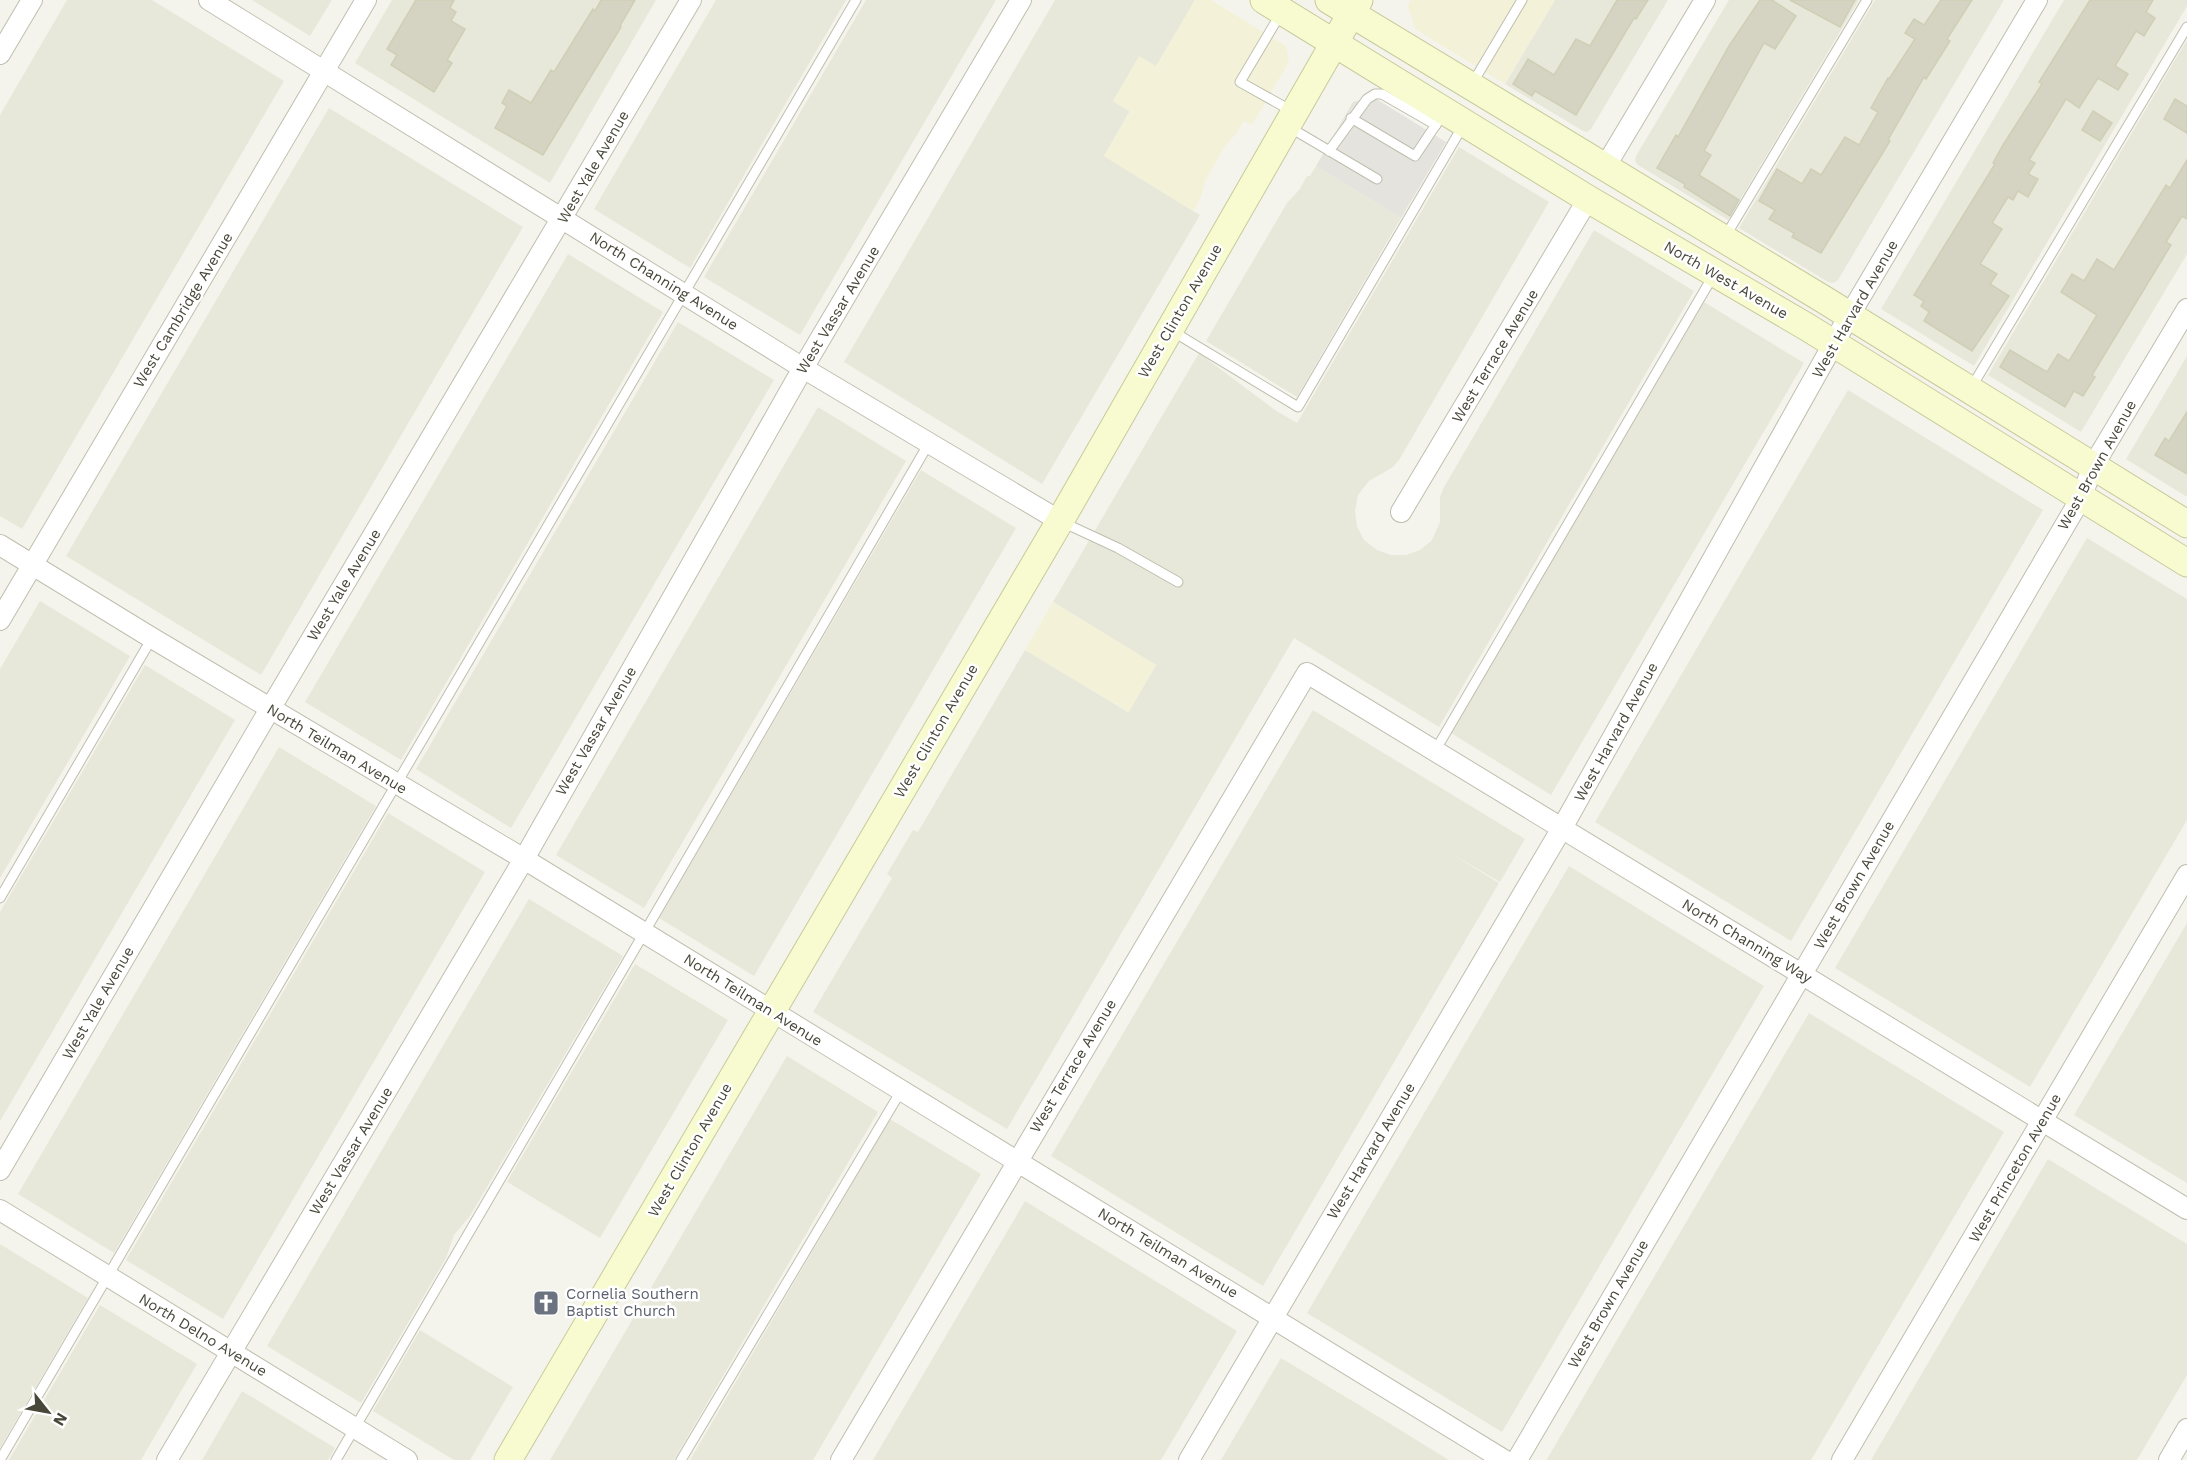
<svg xmlns="http://www.w3.org/2000/svg" width="2187" height="1460" font-family="'Work Sans',sans-serif">
<style>
.residential{fill:#e8e8da}
.commercial{fill:#f4f1d9}
.industrial{fill:#e4e3dd}
.building{fill:#d5d4c2;stroke:#d0ceb5;stroke-width:1.5}
.lines{fill:none;stroke-linecap:round;stroke-linejoin:round}
.service-casing{stroke:#bfbfaf;stroke-width:11}
.minor-casing{stroke:#bfbfaf;stroke-width:22}
.secondary-casing{stroke:#c8ca9b;stroke-width:29}
.service{stroke:#fff;stroke-width:9}
.minor{stroke:#fff;stroke-width:20}
.secondary{stroke:#f7fbcf;stroke-width:27}
.labels{text-anchor:middle;stroke-width:5;stroke-linejoin:round;paint-order:stroke}
.street-label{font-size:15px;fill:#48473a;stroke:#fff}
.worship-label{font-size:15px;fill:#5b616d;stroke:#fff;text-anchor:start}
</style>
<rect width="100%" height="100%" fill="#f4f4ec"/>
<g class="residential">
<polygon points="67,0 152,0 284,81 22,529 0,516 0,115"/>
<polygon points="252,0 332,0 310,36"/>
<polygon points="392,0 656,0 550,183 355,63"/>
<polygon points="716,0 846,0 690,268 594,209"/>
<polygon points="866,0 996,0 800,335 704,277"/>
<polygon points="1055,0 1195,0 1156,67 1139,57 1130,111 1104,156 1200,215 1042,484 844,362"/>
<polygon points="1555,0 1668,0 1591,129 1587,132 1583,131 1505,84"/>
<polygon points="1729,0 1859,0 1728,220 1638,165 1635,161 1636,156"/>
<polygon points="1875,0 2004,0 1838,280 1833,283 1828,282 1739,228"/>
<polygon points="2064,0 2187,0 2187,6 1974,366 1881,309"/>
<polygon points="2187,40 2187,254 2081,432 1988,375"/>
<polygon points="329,108 523,227 261,675 66,556"/>
<polygon points="1459,147 1549,202 1399,460 1393,467 1369,481 1358,495 1355,511 1357,526 1364,540 1377,550 1391,555 1406,555 1420,550 1432,540 1440,522 1440,497 1444,487 1594,230 1694,291 1439,727 1294,638 1007,1129 813,1012 892,878 887,874 913,830 918,832 1025,650 1128,712 1156,665 1053,602 1199,353 1275,410 1297,423"/>
<polygon points="1316,166 1401,218 1297,397 1206,341 1287,203 1300,189 1307,176 1310,176"/>
<polygon points="568,254 663,312 401,760 305,702"/>
<polygon points="1704,302 1804,363 1551,795 1451,733"/>
<polygon points="678,322 774,380 511,828 416,769"/>
<polygon points="2187,356 2187,497 2126,459"/>
<polygon points="1848,390 2043,510 1791,941 1595,822"/>
<polygon points="818,407 906,461 644,908 556,855"/>
<polygon points="921,470 1016,528 754,976 659,918"/>
<polygon points="2087,538 2187,599 2187,820 2030,1087 1835,968"/>
<polygon points="40,601 130,656 0,878 0,669"/>
<polygon points="145,665 235,720 0,1121 0,912"/>
<polygon points="1313,710 1525,839 1500,882 1452,854 1499,883 1263,1286 1051,1156"/>
<polygon points="279,747 376,806 114,1253 18,1194"/>
<polygon points="388,813 485,872 223,1319 126,1260"/>
<polygon points="1569,866 1764,986 1502,1432 1307,1313"/>
<polygon points="529,899 623,956 470,1216 454,1235 446,1258 361,1403 267,1346"/>
<polygon points="2187,923 2187,1183 2074,1115"/>
<polygon points="635,964 728,1020 600,1238 507,1182"/>
<polygon points="1809,1013 2004,1132 1811,1460 1548,1460 1547,1459"/>
<polygon points="787,1056 878,1112 773,1290 674,1460 550,1460"/>
<polygon points="890,1119 981,1174 813,1460 690,1460"/>
<polygon points="2048,1159 2187,1244 2187,1375 2137,1460 1871,1460"/>
<polygon points="1025,1201 1237,1331 1161,1460 873,1460"/>
<polygon points="0,1244 88,1298 0,1448"/>
<polygon points="100,1305 197,1364 174,1403 141,1460 9,1460"/>
<polygon points="420,1330 513,1387 470,1460 454,1460 373,1411"/>
<polygon points="1281,1358 1379,1417 1449,1460 1221,1460"/>
<polygon points="242,1391 335,1448 328,1460 202,1460"/>
</g>
<g class="commercial">
<polygon points="1195,0 1211,0 1286,46 1289,62 1252,125 1244,121 1236,134 1225,146 1205,181 1201,197 1193,211 1104,156 1130,112 1113,101 1139,56 1156,66"/>
<polygon points="1411,0 1555,0 1505,84 1415,29 1408,5"/>
<polygon points="1053,602 1156,665 1129,712 1025,650"/>
</g>
<polygon class="industrial" points="1373,97 1446,142 1401,218 1316,166 1353,102"/>
<g class="building">
<polygon points="416,0 454,0 450,8 456,12 451,21 465,29 447,60 452,63 434,92 391,65 397,55 387,49"/>
<polygon points="601,0 635,0 620,26 621,27 543,155 495,128 507,106 502,103 509,90 531,103 551,70 554,72 593,9 595,11"/>
<polygon points="1617,0 1648,0 1636,19 1634,18 1576,115 1535,91 1532,96 1513,84 1528,59 1554,75 1576,39 1590,46"/>
<polygon points="1760,0 1772,0 1796,16 1775,49 1764,43 1704,151 1711,155 1699,175 1739,200 1730,216 1684,187 1685,184 1657,168 1676,135 1678,137 1729,46"/>
<polygon points="1790,0 1855,0 1840,27"/>
<polygon points="1941,0 1972,0 1947,39 1950,41 1926,79 1924,77 1888,140 1890,141 1821,253 1792,237 1794,233 1769,219 1775,210 1759,201 1777,169 1802,184 1811,169 1821,175 1845,137 1859,145 1878,112 1871,108 1888,78 1889,79 1915,39 1905,33 1914,19 1924,25"/>
<polygon points="2090,0 2153,0 2146,12 2155,18 2144,36 2136,31 2115,66 2128,74 2118,90 2098,78 2079,108 2066,99 2029,160 2035,163 2028,174 2038,179 2028,197 2018,191 2013,200 2008,197 1992,223 2002,229 1980,264 1997,274 1990,284 2009,296 1972,351 1924,321 1929,312 1921,306 1924,301 1914,295 1995,164 1993,163 2003,145 2042,84 2039,82"/>
<polygon points="2175,99 2187,106 2187,133 2164,119"/>
<polygon points="2093,111 2112,123 2100,141 2082,130"/>
<polygon points="2187,160 2187,219 2182,216 2166,242 2171,245 2092,375 2095,377 2083,396 2074,391 2065,407 2000,367 2010,350 2047,372 2058,354 2069,361 2097,315 2061,292 2072,274 2084,281 2097,259 2114,270 2166,185 2170,188"/>
<polygon points="2187,412 2187,474 2155,455 2165,438 2169,441"/>
</g>
<g class="lines">
<defs>
<g id="service">
<polyline points="1281,13 1240,82 1292,111"/>
<polyline points="1472,84 1522,0"/>
<polyline points="1351,118 1415,156 1439,120"/>
<polyline points="1289,127 1377,179"/>
<polyline points="1329,151 1367,99 1375,94 1382,94 1436,125"/>
<polyline points="1725,237 1867,0"/>
<polyline points="1172,331 1298,407 1464,124"/>
<polyline points="1971,388 2187,27"/>
<polyline points="1062,522 1118,548 1178,582"/>
<polyline points="1435,751 1713,276"/>
<polyline points="0,898 152,638"/>
<polyline points="0,1460 856,0"/>
<path d="M336,1460c200,-338 395,-678 593,-1017"/>
<polyline points="681,1460 901,1091"/>
</g>
<g id="minor">
<polyline points="209,0 803,368 1060,521"/>
<polyline points="0,54 32,0"/>
<polyline points="1605,167 1705,0"/>
<polyline points="1401,512 1588,199"/>
<polyline points="0,545 152,638 524,859 1504,1460"/>
<polyline points="0,620 366,0"/>
<polyline points="0,1170 270,709 691,0"/>
<polyline points="0,1210 407,1460"/>
<polyline points="167,1460 524,859 803,368 1021,0"/>
<polyline points="841,1460 1307,673 2187,1209"/>
<polyline points="1189,1460 1562,828 1849,316 2037,0"/>
<polyline points="1517,1460 2081,498 2093,466 2187,309"/>
<polyline points="1842,1460 2187,875"/>
<polyline points="2169,1460 2187,1429"/>
</g>
<g id="secondary">
<polyline points="1264,0 1588,199 1807,327 2187,563"/>
<polyline points="1329,0 1823,299 2187,524"/>
<polyline points="508,1460 1060,521 1359,0"/>
</g>
</defs>
<use href="#service" class="service-casing"/>
<use href="#minor" class="minor-casing"/>
<use href="#secondary" class="secondary-casing"/>
<use href="#service" class="service"/>
<use href="#minor" class="minor"/>
<use href="#secondary" class="secondary"/>
</g>
<defs>
<symbol id="church-square" viewBox="-11 -11 22 22"><rect x="-9" y="-9" width="18" height="18" rx="4" fill="#6b7280" stroke="#fff"/><path d="M-1.2-6h2.4v3.5h3.3v2.4h-3.3V6h-2.4V-.1h-3.3v-2.4h3.3Z" fill="#fff"/></symbol>
</defs>
<g fill-rule="evenodd">
<use href="#church-square" x="531" y="1288" width="30" height="30"/>
</g>
<g class="labels">
<g class="street-label">
<text transform="translate(593 167) rotate(-60)" y="5">West Yale Avenue</text>
<text transform="translate(1726 280) rotate(30)" y="5">North West Avenue</text>
<text transform="translate(664 281) rotate(32)" y="5">North Channing Avenue</text>
<text transform="translate(1855 309) rotate(-60)" y="5">West Harvard Avenue</text>
<text transform="translate(183 310) rotate(-59)" y="5">West Cambridge Avenue</text>
<text transform="translate(838 310) rotate(-59)" y="5">West Vassar Avenue</text>
<text transform="translate(1180 311) rotate(-60)" y="5">West Clinton Avenue</text>
<text transform="translate(1495 356) rotate(-59)" y="5">West Terrace Avenue</text>
<text transform="translate(2097 465) rotate(-61)" y="5">West Brown Avenue</text>
<text transform="translate(344 585) rotate(-59)" y="5">West Yale Avenue</text>
<text transform="translate(596 731) rotate(-60)" y="5">West Vassar Avenue</text>
<text transform="translate(936 731) rotate(-60)" y="5">West Clinton Avenue</text>
<text transform="translate(1616 732) rotate(-61)" y="5">West Harvard Avenue</text>
<text transform="translate(337 749) rotate(31)" y="5">North Teilman Avenue</text>
<text transform="translate(1854 885) rotate(-60)" y="5">West Brown Avenue</text>
<text transform="translate(1747 941) rotate(31)" y="5">North Channing Way</text>
<text transform="translate(753 1000) rotate(32)" y="5">North Teilman Avenue</text>
<text transform="translate(98 1003) rotate(-60)" y="5">West Yale Avenue</text>
<text transform="translate(1073 1066) rotate(-59)" y="5">West Terrace Avenue</text>
<text transform="translate(690 1150) rotate(-60)" y="5">West Clinton Avenue</text>
<text transform="translate(351 1151) rotate(-59)" y="5">West Vassar Avenue</text>
<text transform="translate(1371 1151) rotate(-59)" y="5">West Harvard Avenue</text>
<text transform="translate(2015 1168) rotate(-60)" y="5">West Princeton Avenue</text>
<text transform="translate(1168 1253) rotate(31)" y="5">North Teilman Avenue</text>
<text transform="translate(1608 1304) rotate(-60)" y="5">West Brown Avenue</text>
<text transform="translate(203 1335) rotate(31)" y="5">North Delno Avenue</text>
</g>
<g class="worship-label">
<text x="566" y="1299">Cornelia Southern<tspan x="566" dy="17">Baptist Church</tspan></text>
</g>
</g>
<g transform="translate(48 1412) rotate(121)" stroke="#ffffff" stroke-width="4.5" paint-order="stroke">
<path d="M0-4.5L10 22L0 15L-10 22Z" fill="#48473a"/>
<text y="-9" font-size="16" font-weight="bold" text-anchor="middle" fill="#48473a">N</text>
</g>
</svg>
